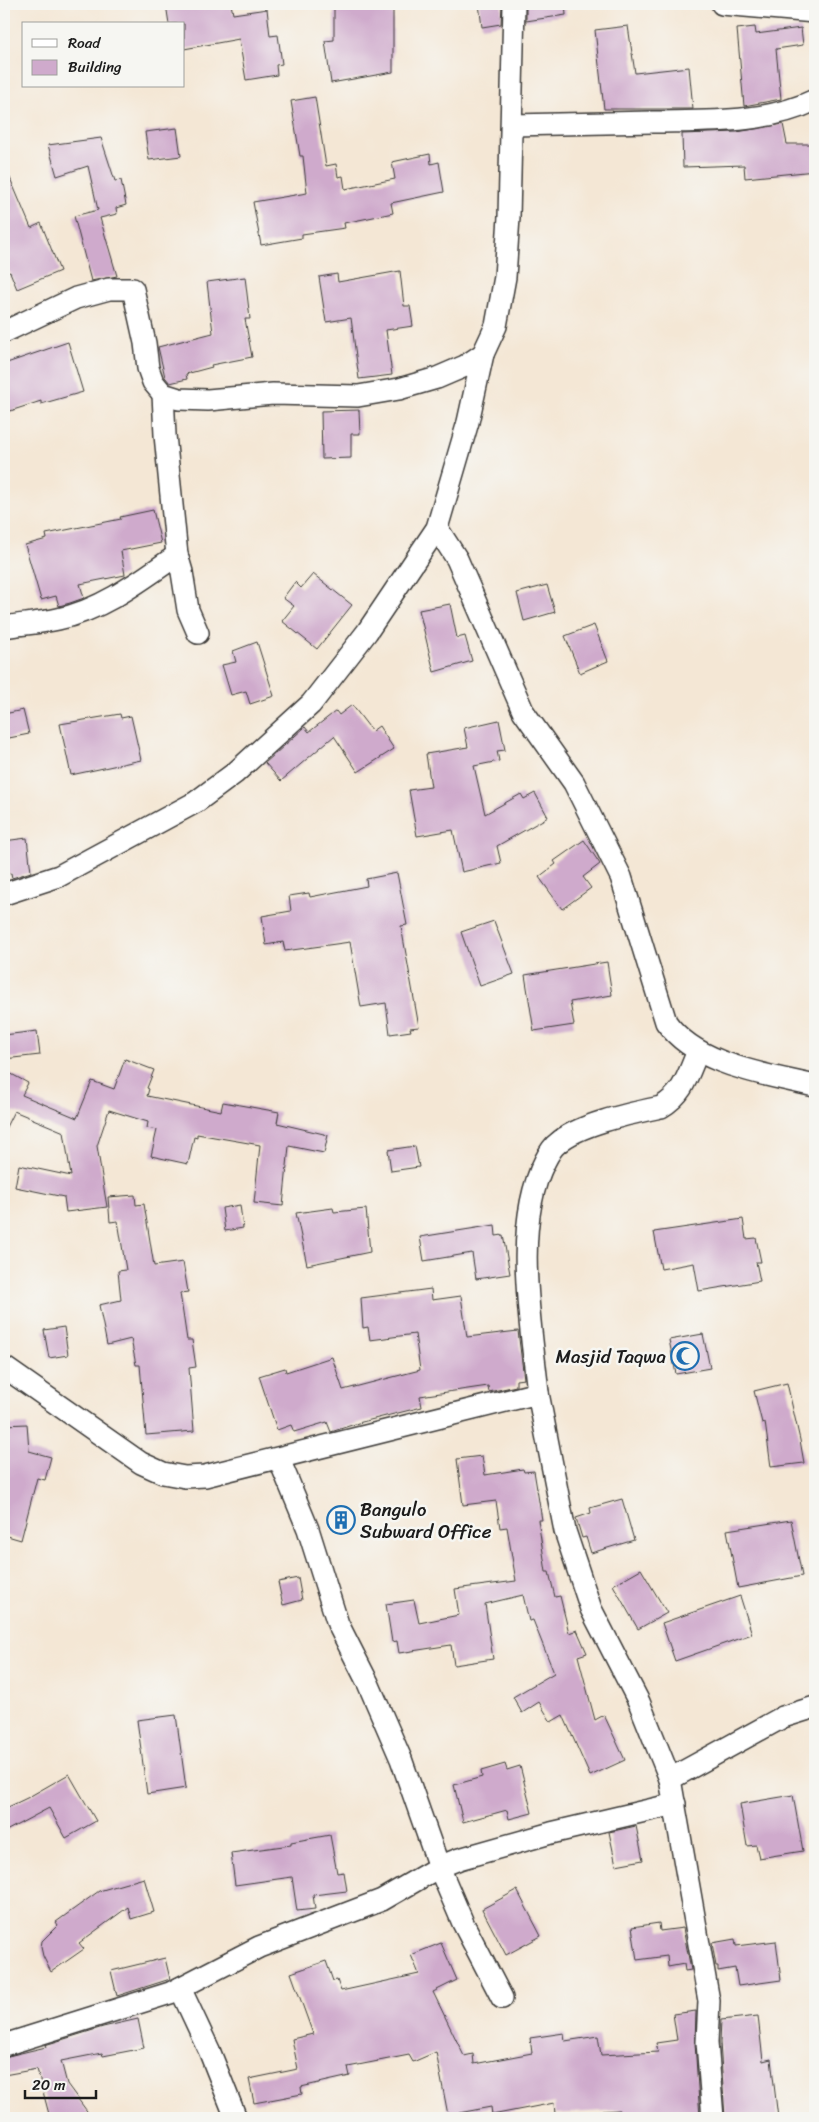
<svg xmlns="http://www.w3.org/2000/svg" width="819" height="2122" font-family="Sriracha,sans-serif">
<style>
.building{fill:#cfaacc}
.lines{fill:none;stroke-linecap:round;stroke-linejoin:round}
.street-casing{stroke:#3c3a38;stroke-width:24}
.street{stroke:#fff;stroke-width:21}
.labels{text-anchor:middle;stroke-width:5;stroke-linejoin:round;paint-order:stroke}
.poi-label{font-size:19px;fill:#1c1c1c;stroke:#f6f6f2;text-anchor:end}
</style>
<rect width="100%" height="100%" fill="#f6f6f2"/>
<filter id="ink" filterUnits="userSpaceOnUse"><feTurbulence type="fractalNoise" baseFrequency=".02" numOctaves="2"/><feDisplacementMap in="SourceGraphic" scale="10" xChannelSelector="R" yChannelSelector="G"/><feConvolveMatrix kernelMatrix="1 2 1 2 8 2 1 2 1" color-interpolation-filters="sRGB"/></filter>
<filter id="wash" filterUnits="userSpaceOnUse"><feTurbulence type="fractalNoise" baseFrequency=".0096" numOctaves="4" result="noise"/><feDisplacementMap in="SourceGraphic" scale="20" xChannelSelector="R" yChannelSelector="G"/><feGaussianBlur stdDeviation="1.12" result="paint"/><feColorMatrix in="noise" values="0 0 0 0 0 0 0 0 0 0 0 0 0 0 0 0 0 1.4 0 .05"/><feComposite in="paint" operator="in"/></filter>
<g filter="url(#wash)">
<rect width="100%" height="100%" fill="#f4e7d5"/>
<g id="blocks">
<g class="building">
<polygon points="166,4 231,4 233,14 267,9 270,36 278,35 282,64 276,65 277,75 246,80 239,39 184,49 184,24 169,24"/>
<polygon points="340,4 393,4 393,72 331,83 325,41 334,40 334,8 340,8"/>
<polygon points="479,4 502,4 501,24 482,27"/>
<polygon points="526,4 565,4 566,15 526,21"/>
<polygon points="628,26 635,73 689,67 693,109 604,109 595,30"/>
<polygon points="755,27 756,34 801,28 803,45 776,49 781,99 744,106 737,29"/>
<polygon points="315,97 326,166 336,164 338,177 343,176 345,189 395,179 392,162 430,154 431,164 439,162 444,192 391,203 393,213 344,223 345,228 302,234 302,238 261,245 253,202 307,193 303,156 300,156 291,101"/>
<polygon points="783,124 787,144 815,144 815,171 745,178 744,165 683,167 682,134 737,132"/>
<polygon points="177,128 181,156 149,160 145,132"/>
<polygon points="101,138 115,181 121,180 126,205 116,208 117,214 100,218 117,276 91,281 74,216 98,210 88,166 57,176 48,145"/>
<polygon points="4,164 31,228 41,223 60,271 17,289 10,272 4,274"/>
<polygon points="400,271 404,306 410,306 413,326 386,330 392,375 359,379 351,318 326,322 319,277 337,274 338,282"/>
<polygon points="245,277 250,319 245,319 252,357 211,365 212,367 186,374 187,379 170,383 165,377 158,347 213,333 207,282"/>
<polygon points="68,342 83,392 41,404 41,401 4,413 4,364"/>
<polygon points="359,410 360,434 351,434 351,458 322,459 321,411"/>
<polygon points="153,510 161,543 121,551 125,575 80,584 84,598 70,603 59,606 56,596 41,600 25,545 47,539 46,534 121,519 120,517"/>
<polygon points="313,574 352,605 317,649 282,621 294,606 283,598 295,582 301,588"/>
<polygon points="547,585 555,612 524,621 517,593"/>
<polygon points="450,604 457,638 465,636 472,661 434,672 419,610"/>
<polygon points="594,625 608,661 580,673 565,636"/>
<polygon points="257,642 274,696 250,704 246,691 231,695 222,665 236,662 233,651"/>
<polygon points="352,705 372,731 379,726 394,749 358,772 334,736 281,781 265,763 305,727 309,732 336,711 339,715"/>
<polygon points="23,710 29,734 4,739 4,714"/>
<polygon points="120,714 121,718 131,716 141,760 71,775 60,724"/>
<polygon points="499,720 505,750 497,751 499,761 474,766 485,814 521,794 524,799 535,793 548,817 497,846 501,863 462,872 453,830 417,836 409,790 431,787 426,754 468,747 464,728"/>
<polygon points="27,838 31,872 12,878 11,873 4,875 4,841"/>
<polygon points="584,840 600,864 583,877 591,888 562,909 539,877 556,864 554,861"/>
<polygon points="397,873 407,925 401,926 419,1027 410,1028 411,1031 390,1034 386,1003 361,1007 350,942 285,951 283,942 266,945 262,916 291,911 289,896 309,893 310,897 367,886 366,879"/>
<polygon points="494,921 514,974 480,986 461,932"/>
<polygon points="607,962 612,995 570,1002 574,1025 534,1031 525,975"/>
<polygon points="37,1031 40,1055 4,1059 4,1035"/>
<polygon points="125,1059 154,1070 147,1088 149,1089 147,1096 221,1111 223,1102 279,1112 277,1123 328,1135 324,1153 289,1146 283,1206 254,1203 260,1145 197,1134 197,1138 194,1137 188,1164 151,1156 157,1130 147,1128 148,1122 109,1110 97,1146 107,1207 66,1212 64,1197 15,1187 19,1165 71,1176 64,1132 14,1111 4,1131 4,1070 28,1083 22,1095 77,1118 92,1081 114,1089"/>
<polygon points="415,1146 419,1167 391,1171 388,1150"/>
<polygon points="135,1195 136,1205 144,1204 154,1266 183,1262 188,1292 180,1293 187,1340 192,1340 196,1367 189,1368 194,1431 146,1435 140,1365 136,1365 131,1339 107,1345 99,1305 121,1300 118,1271 126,1270 118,1221 110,1222 108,1197"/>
<polygon points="240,1205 243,1228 225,1231 222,1208"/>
<polygon points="333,1208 334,1212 366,1209 370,1252 307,1265 296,1213"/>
<polygon points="743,1219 746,1239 756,1238 761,1262 756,1262 760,1281 699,1291 694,1263 661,1269 654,1232"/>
<polygon points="495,1225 496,1236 503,1235 510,1274 476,1279 472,1253 424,1261 420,1237"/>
<polygon points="431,1289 432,1300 461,1296 467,1337 518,1331 524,1379 516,1380 516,1386 489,1392 488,1386 420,1396 422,1407 358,1423 331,1432 327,1422 294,1432 291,1425 277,1430 259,1376 285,1368 286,1372 332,1357 343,1390 420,1370 415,1334 370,1340 368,1327 363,1328 361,1298"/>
<polygon points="64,1327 68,1355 49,1358 44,1330"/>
<polygon points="703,1334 710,1368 676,1374 669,1340"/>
<polygon points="787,1383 800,1440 804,1463 771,1467 765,1422 762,1423 754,1391"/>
<polygon points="27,1424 29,1451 51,1457 45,1480 37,1478 21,1540 4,1535 4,1425"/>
<polygon points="482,1456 485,1475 523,1469 524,1472 534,1471 542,1520 538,1520 546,1572 549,1572 555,1597 560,1596 569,1633 577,1630 587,1653 578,1656 595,1720 604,1715 625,1760 590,1776 563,1715 551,1722 539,1702 522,1713 513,1697 554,1673 533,1620 529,1621 523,1595 485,1604 493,1659 454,1665 451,1645 399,1653 397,1641 392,1642 386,1604 414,1600 419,1623 459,1615 455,1589 516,1581 507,1527 500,1528 496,1501 463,1505 457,1459"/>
<polygon points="622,1499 634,1540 591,1553 586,1537 582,1538 576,1518 591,1513 590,1508"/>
<polygon points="791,1520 802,1576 738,1588 727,1530"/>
<polygon points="641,1569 667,1613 638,1629 613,1585"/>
<polygon points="298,1578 302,1600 283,1605 278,1582"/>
<polygon points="740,1596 752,1634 675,1661 662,1623"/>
<polygon points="176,1715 186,1788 147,1794 137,1720"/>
<polygon points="505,1764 507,1770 520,1766 532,1813 509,1819 507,1810 463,1822 454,1785 482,1777 481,1771"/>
<polygon points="69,1774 96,1821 66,1838 49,1808 4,1832 4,1809 27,1798"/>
<polygon points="793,1795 803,1851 759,1858 756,1845 747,1846 740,1804"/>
<polygon points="636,1826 643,1860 616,1865 609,1832"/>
<polygon points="330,1835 337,1873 344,1872 347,1891 313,1895 315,1909 297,1911 292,1877 235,1885 231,1853 291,1845 291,1842"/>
<polygon points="144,1878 154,1912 131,1919 128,1907 79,1943 84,1949 51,1972 43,1956 41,1947 42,1941 58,1925 56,1922 99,1891"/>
<polygon points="517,1890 541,1936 506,1955 482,1909"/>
<polygon points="659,1923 660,1931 683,1928 691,1970 685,1971 684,1964 668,1967 667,1956 637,1960 632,1927"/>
<polygon points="735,1939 736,1946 776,1941 781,1980 738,1986 735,1968 718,1971 718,1966 716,1966 712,1943"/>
<polygon points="441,1943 457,1980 433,1992 464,2056 473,2054 474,2064 532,2053 530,2038 564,2033 565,2041 598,2036 601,2055 658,2052 656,2043 677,2040 673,2014 696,2011 695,2043 700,2118 620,2118 619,2110 555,2114 554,2103 492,2115 491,2107 448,2115 436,2052 413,2062 409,2055 348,2067 350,2076 301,2087 302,2094 254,2103 249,2079 298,2069 292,2039 313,2034 291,1973 326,1961 333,1981 337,1980 341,1991 419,1974 411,1955"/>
<polygon points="165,1958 170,1979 117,1996 111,1971"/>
<polygon points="758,2016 763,2061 771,2059 778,2118 725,2118 720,2042 721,2020"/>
<polygon points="138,2019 144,2048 103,2056 102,2053 61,2061 67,2084 92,2118 50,2118 37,2069 4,2075 4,2057 46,2047 45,2045 103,2027"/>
</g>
</g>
</g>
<g filter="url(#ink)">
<use href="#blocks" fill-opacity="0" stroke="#3c3a38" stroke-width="1"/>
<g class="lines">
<defs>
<g id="street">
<polyline points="722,4 815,12"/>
<path d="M512,125c47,-1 94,-2 141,-3 53,-1 113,2 162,-22"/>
<polyline points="4,332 76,298 109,289 133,289 145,343 148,368 153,382 163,394 179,399 208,400 273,394 358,396 399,389 437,378 465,366 483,354 496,326 505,277 509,217 514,4"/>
<polyline points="163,394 165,435 177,555 182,572 188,610 198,633"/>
<path d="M437,528l20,31 66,152 51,72 47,94 45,145c31,44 100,52 149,64"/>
<path d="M4,627c18,-3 36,-4 54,-8 44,-9 82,-38 119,-64"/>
<polyline points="4,894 59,876 196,802 235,773 311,704 367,632 437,528 468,422 483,354"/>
<polyline points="4,1367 141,1463 163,1473 185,1477 205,1476 538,1393 565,1531 591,1609 639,1702 670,1779 709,2001 707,2042 713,2118"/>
<path d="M538,1393c-7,-69 -26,-168 7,-232 3,-6 7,-14 13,-18 20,-19 75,-30 103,-36 23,-13 27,-33 37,-56"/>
<polyline points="279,1459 308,1529 338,1624 368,1683 401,1759 439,1867 463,1923 502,1998"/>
<polyline points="670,1779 783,1717 815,1707"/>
<polyline points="180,1988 209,2050 236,2118"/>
<polyline points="4,2045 170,1993 259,1947 382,1900 439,1867 459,1859 551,1833 675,1804"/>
</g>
</defs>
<use href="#street" class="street-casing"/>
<use href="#street" class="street"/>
</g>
</g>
<defs>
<symbol id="mosque-ring" viewBox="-11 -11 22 22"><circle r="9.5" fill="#f6f6f2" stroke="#1f6fb2" stroke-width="1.5"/><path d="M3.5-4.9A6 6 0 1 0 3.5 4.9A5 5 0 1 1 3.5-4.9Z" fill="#1f6fb2"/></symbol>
<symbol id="building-ring" viewBox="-11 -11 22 22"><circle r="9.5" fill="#f6f6f2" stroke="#1f6fb2" stroke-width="1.5"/><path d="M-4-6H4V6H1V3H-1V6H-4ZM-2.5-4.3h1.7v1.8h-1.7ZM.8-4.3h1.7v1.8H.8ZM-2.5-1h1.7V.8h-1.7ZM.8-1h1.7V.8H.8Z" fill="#1f6fb2"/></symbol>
</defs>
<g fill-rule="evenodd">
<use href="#mosque-ring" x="669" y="1340" width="32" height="32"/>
<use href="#building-ring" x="325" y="1504" width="32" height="32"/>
</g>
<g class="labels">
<g class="poi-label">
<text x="666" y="1363">Masjid Taqwa</text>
<text x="360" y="1516" text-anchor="start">Bangulo<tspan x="360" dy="22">Subward Office</tspan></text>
</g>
</g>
<rect width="819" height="2122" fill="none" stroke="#f6f6f2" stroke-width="20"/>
<rect x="22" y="22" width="162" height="65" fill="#f6f6f2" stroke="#9f9f9c"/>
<rect x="32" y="39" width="25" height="8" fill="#ffffff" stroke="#9f9f9c"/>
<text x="68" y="48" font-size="15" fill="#1c1c1c">Road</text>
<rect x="32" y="60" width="25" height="15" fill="#cfaacc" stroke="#9f9f9c"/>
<text x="68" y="72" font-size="15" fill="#1c1c1c">Building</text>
<path d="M25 2090v8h71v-8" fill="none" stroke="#1c1c1c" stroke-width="2.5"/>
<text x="32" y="2090" font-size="15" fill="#1c1c1c" stroke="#f6f6f2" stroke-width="4" paint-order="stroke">20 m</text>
</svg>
